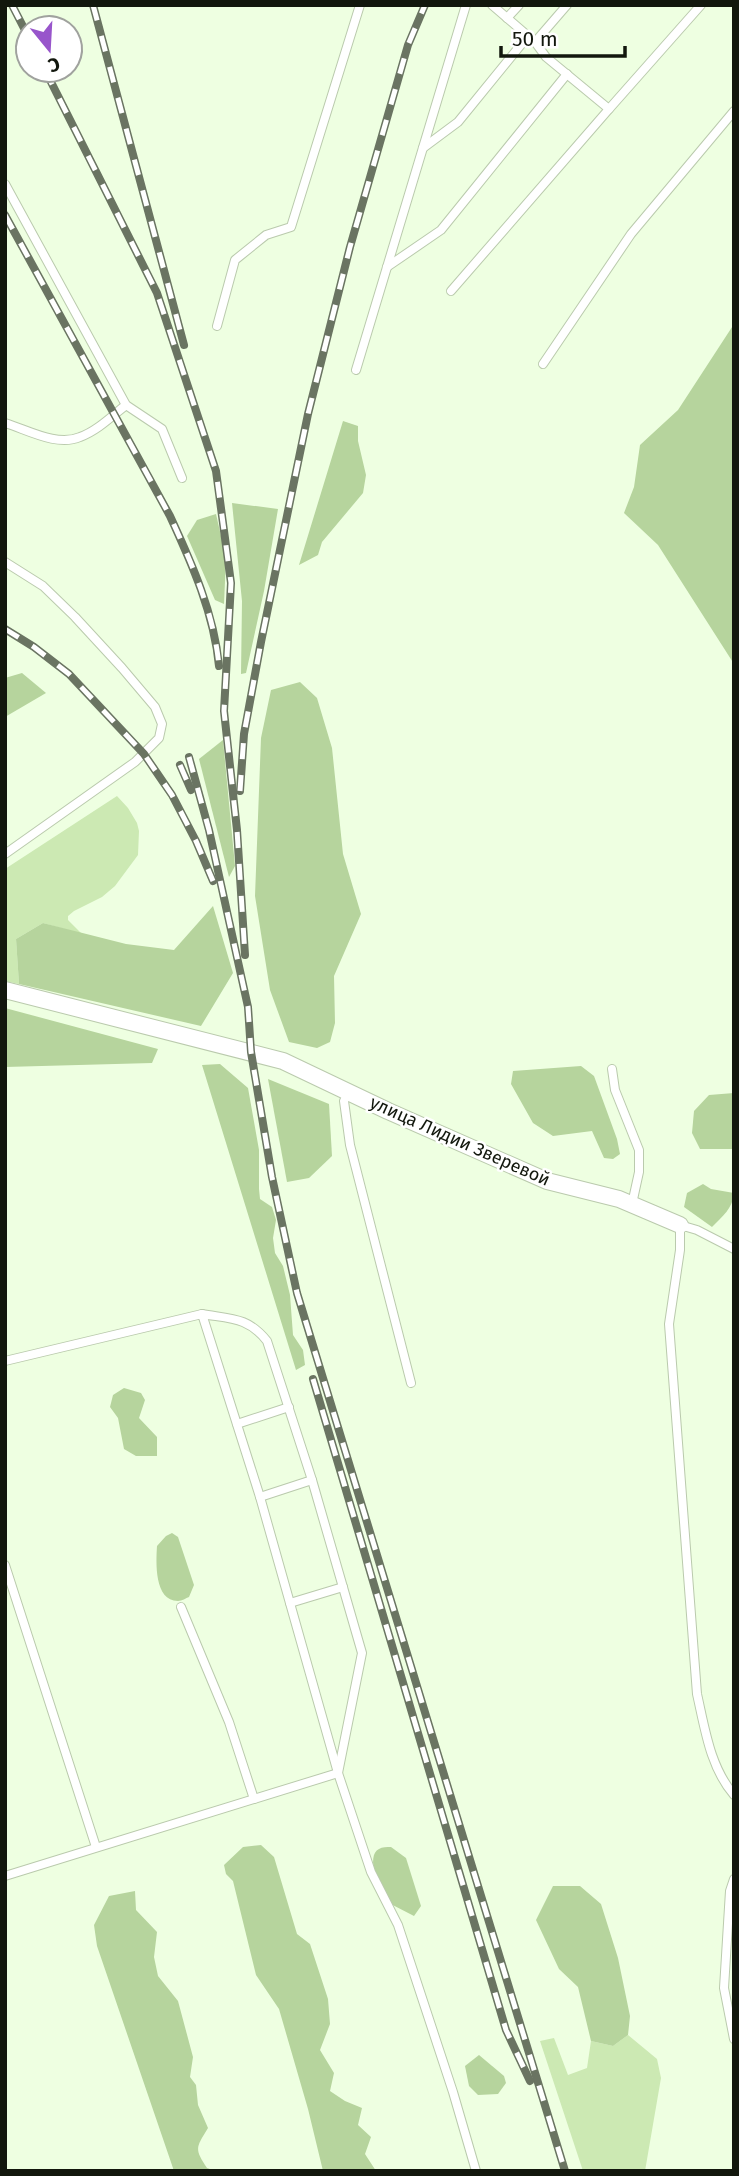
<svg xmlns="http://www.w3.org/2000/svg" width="739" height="2176" font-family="'Fira Sans',sans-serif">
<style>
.green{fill:#cce9b3}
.forest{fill:#b6d49d}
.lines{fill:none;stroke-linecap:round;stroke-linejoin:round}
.lane-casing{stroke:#bacaad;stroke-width:10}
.street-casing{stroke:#bacaad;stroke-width:18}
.lane{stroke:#fff;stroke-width:8}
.street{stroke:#fff;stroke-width:16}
.rail-casing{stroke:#6a7462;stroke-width:8}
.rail{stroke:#fff;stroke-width:5;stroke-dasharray:16;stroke-linecap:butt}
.labels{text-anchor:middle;stroke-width:5;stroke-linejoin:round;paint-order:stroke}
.street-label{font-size:18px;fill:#12170d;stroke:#fff}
</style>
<rect width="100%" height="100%" fill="#eeffe1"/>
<g class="green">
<polygon points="117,796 128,808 137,823 139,831 138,855 115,886 102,897 74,911 68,916 68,920 82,934 43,923 16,939 19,984 5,981 5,869"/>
<polygon points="628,2035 657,2059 661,2078 645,2171 583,2171 540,2041 554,2038 568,2075 587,2068 591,2041 613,2046"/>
</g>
<g class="forest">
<polygon points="734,324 734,664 658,545 624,513 634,487 640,445 678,410"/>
<polygon points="343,421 358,426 358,441 366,475 363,493 322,542 318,555 299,565"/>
<polygon points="232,503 278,509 264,591 246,673 241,674 242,601"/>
<polygon points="216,514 226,558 224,604 215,600 187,536 197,520"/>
<polygon points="22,673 46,693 5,717 5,678"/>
<polygon points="300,682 317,698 332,748 343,854 361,914 334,976 335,1023 330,1042 317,1048 289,1042 270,990 255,896 261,738 271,690"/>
<polygon points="223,740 235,866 229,877 199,759"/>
<polygon points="213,906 233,973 201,1026 19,984 16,939 43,923 126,944 174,950"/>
<polygon points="5,1008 158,1049 152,1063 5,1067"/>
<polygon points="220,1064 248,1088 259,1150 259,1189 260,1199 272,1207 276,1220 273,1238 275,1253 283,1266 290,1295 293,1335 303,1350 305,1365 296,1370 202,1065"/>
<polygon points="581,1066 594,1076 617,1139 620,1154 613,1159 604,1158 592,1131 553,1136 533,1123 511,1084 513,1071"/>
<polygon points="268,1079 329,1104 332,1156 309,1178 287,1182"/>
<polygon points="734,1093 734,1149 700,1149 692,1133 694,1111 709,1095"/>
<path d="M703,1184l8,5 23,4c-1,15 -12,24 -22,34l-28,-20 3,-14z"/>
<polygon points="124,1388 141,1393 145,1400 139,1418 157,1437 157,1456 136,1456 124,1449 118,1418 110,1407 113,1395"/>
<path d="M172,1533l6,4 16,48 -5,12c-3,1 -7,4 -11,4 -24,0 -22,-39 -21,-55l9,-10z"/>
<polygon points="261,1845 274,1857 297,1934 310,1944 328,1999 330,2024 320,2050 334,2073 330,2091 345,2101 362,2108 358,2125 371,2137 365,2154 376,2171 323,2171 308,2109 279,2009 256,1975 233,1881 226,1874 224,1865 243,1847"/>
<path d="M391,1847l15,11 15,48 -7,10 -31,-16c-3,-11 -18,-44 -4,-51 3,-2 8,-2 12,-2z"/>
<polygon points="553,1886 580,1886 601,1904 618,1958 630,2016 628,2035 613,2046 591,2041 578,1987 559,1969 536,1920"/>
<path d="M135,1891l1,19 21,22 -3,25 4,19 20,25 15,56 -3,20 6,8 2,20 10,23c-12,20 -14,20 -1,40l9,3h-42l-77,-225 -3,-21 15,-29z"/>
<polygon points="479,2055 504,2076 506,2083 498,2094 478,2095 469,2086 465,2066"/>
</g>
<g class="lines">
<defs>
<g id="lane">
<polyline points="507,18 519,5"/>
<polyline points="535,42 567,5"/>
<polyline points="609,109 701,5"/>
<polyline points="423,148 458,122 528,36"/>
<polyline points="5,184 126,405 162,429 182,478"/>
<polyline points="387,267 441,230 567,74"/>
<polyline points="451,291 609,109 546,57 535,42 492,5"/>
<polyline points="217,326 235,260 266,235 291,227 360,5"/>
<polyline points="543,364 631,234 734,111"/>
<polyline points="356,370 466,5"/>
<path d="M5,423c23,7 52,24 75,14 17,-6 32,-21 46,-32"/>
<polyline points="5,562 43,586 75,617 122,668 155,707 162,724 159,738 135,762 5,854"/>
<polyline points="612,1069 615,1090 639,1150 639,1172 632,1204"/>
<polyline points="348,1092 344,1101 350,1145 411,1383"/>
<path d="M734,1249l-37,-19 -17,-5v25l-11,74 28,370c8,35 13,73 37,101"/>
<polyline points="5,1361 202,1314 260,1497 338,1773 371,1872 398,1925 453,2092 476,2171"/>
<polyline points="237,1424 289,1407"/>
<polyline points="260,1497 312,1480"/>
<polyline points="5,1565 96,1847"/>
<polyline points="290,1603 343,1587"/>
<polyline points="181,1607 229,1722 254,1799"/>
<path d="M5,1876l333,-103 24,-120 -50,-173 -45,-139c-19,-24 -36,-22 -65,-27"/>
<polyline points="734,1879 730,1891 724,1988 734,2039"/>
</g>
<polyline id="street" points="5,990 283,1061 388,1111 547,1181 619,1199 680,1225"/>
</defs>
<use href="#lane" class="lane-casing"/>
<use href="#street" class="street-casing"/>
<use href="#lane" class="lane"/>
<use href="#street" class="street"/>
<defs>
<g id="rail">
<polyline points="12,5 28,36"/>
<polyline points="93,5 184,345"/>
<polyline points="45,70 157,293 216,471 231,583 224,711 237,830 245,955"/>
<path d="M5,215l165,301c22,48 44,97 49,150"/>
<polyline points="5,629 34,647 69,674 144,754 172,795 196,841 213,881"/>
<polyline points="189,757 209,830 248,1007 251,1052 272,1177 297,1293 565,2171"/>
<polyline points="180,765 191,790"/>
<polyline points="240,791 244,734 261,642 308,414 350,247 408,45 425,5"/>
<polyline points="313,1379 506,2030 530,2081"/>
</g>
</defs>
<use href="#rail" class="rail-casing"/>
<use href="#rail" class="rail"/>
</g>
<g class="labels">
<g class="street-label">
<text transform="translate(460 1141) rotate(24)" y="6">улица Лидии Зверевой</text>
</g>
</g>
<rect width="739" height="2176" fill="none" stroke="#12170d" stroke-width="14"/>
<g transform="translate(49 49) rotate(162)"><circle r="33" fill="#ffffff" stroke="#a0a29e" stroke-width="2"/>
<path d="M0-5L12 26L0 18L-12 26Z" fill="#9855cb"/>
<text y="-10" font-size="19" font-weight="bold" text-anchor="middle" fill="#12170d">С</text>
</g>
<path d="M501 46v10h124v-10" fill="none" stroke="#12170d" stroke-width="3.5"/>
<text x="512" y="46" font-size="21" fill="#12170d" stroke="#ffffff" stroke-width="5" paint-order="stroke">50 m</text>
</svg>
